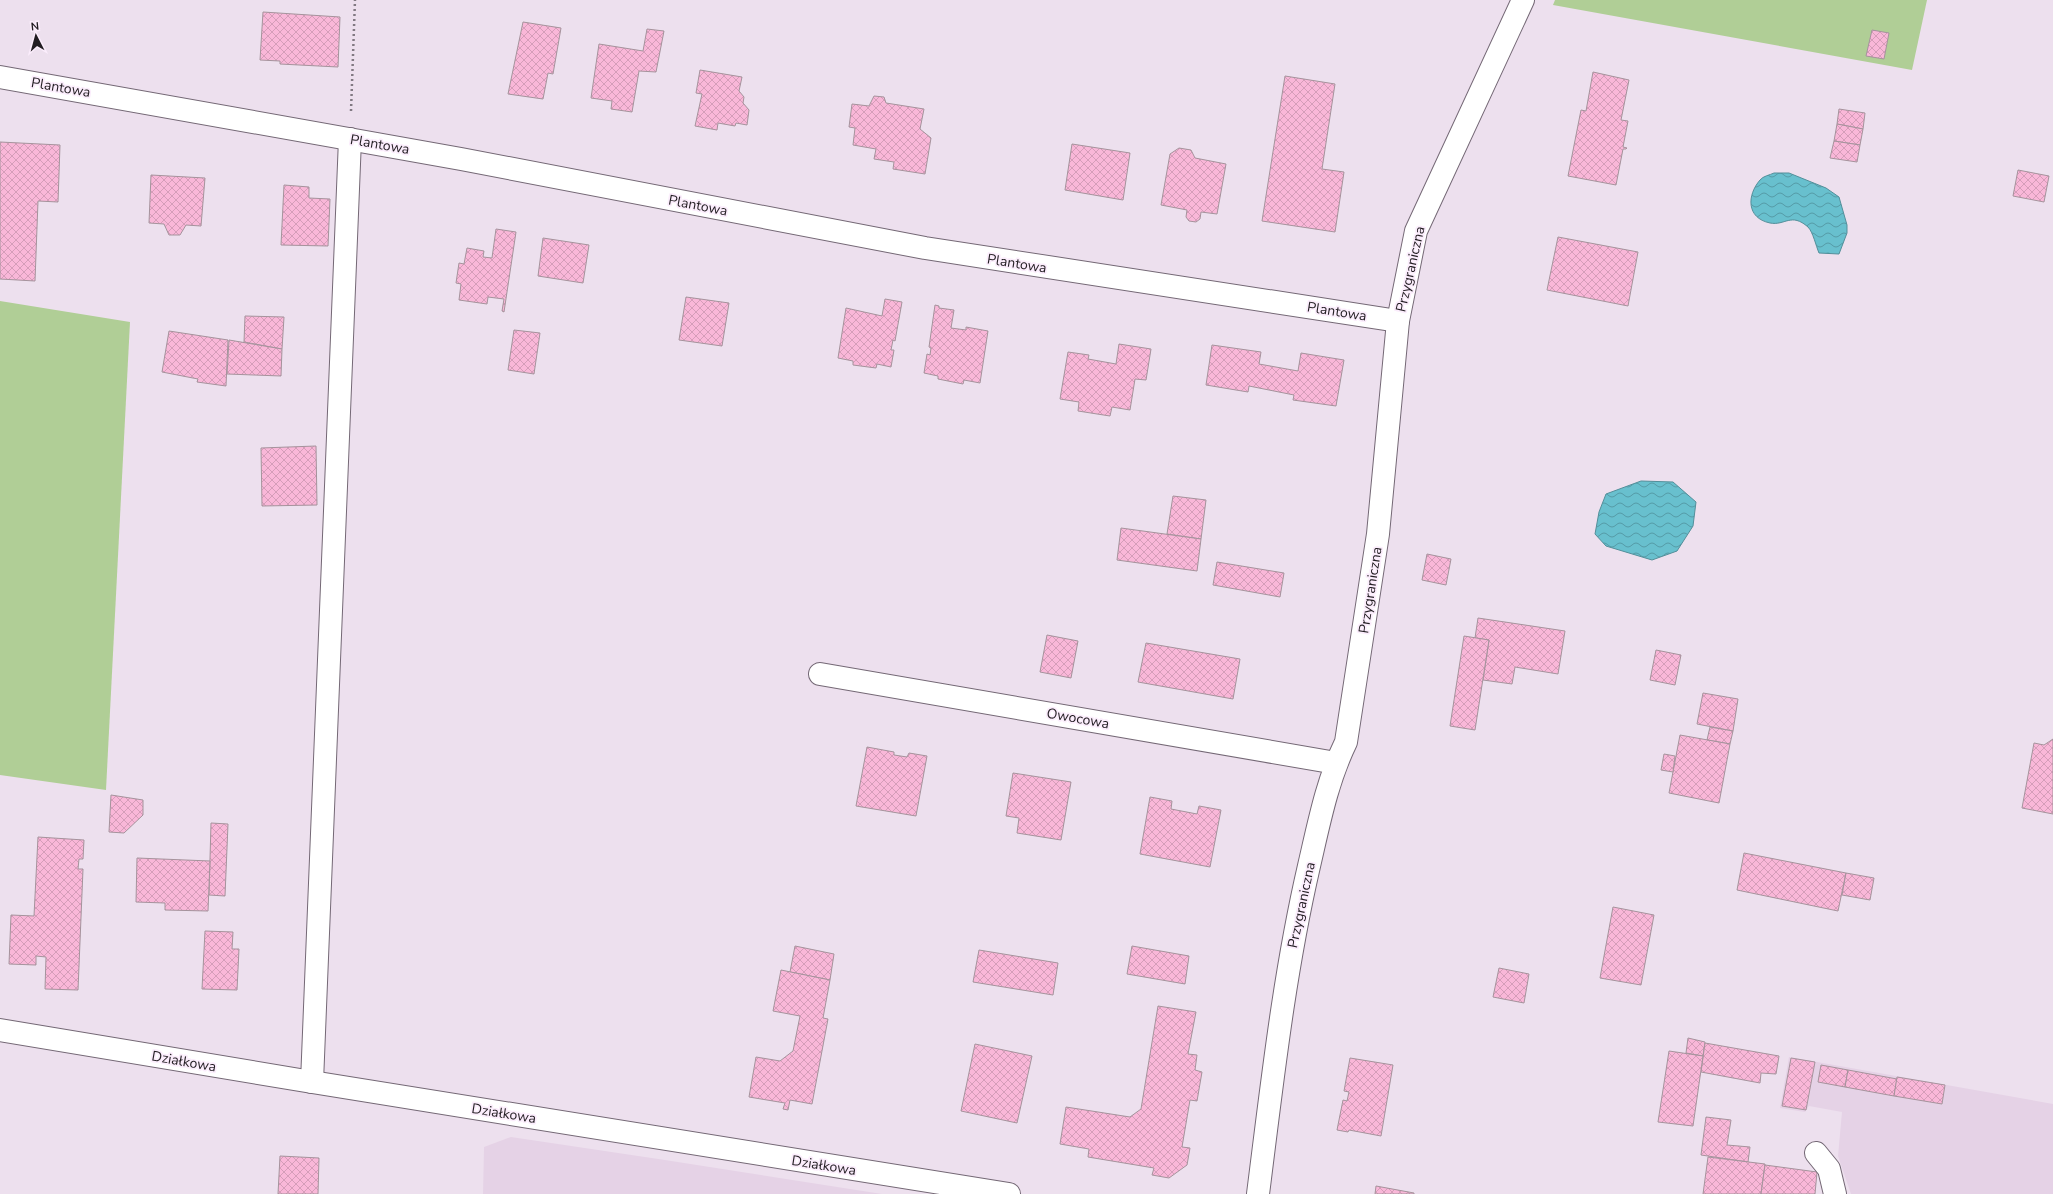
<svg xmlns="http://www.w3.org/2000/svg" width="2053" height="1194" font-family="'Nunito Sans',sans-serif">
<style>
.built{fill:#e5d2e6}
.grass{fill:#b0ce96}
.water{fill:url(#water-waves);stroke:#538f9a}
.building{fill:url(#building-cross-hatch);stroke:#a5939c}
.lines{fill:none;stroke-linecap:round;stroke-linejoin:round}
.minor-casing{stroke:#746875;stroke-width:24}
.path{stroke:#817982;stroke-width:2.5;stroke-dasharray:2 3;stroke-linecap:butt}
.minor{stroke:#fff;stroke-width:22}
.labels{text-anchor:middle;stroke-width:3.5;stroke-linejoin:round;paint-order:stroke}
.street-label{font-size:14px;fill:#221d22;stroke:#fbedfc}
</style>
<defs>
<pattern id="water-waves" width="16" height="10" patternUnits="userSpaceOnUse"><rect width="16" height="10" fill="#68c0ce"/><path d="M0 5q4-4 8 0t8 0" fill="none" stroke="#559ba7"/></pattern>
<pattern id="building-cross-hatch" width="8" height="8" patternUnits="userSpaceOnUse"><rect width="8" height="8" fill="#f9b7d8"/><path d="M0 0l8 8M0 8l8-8" fill="none" stroke="#d59db9"/></pattern>
</defs>
<rect width="100%" height="100%" fill="#ede0ee"/>
<g class="built">
<polygon points="1789,1057 2053,1104 2053,1194 1851,1194 1838,1156 1842,1112 1809,1106 1805,1112 1780,1108"/>
<polygon points="511,1137 665,1160 882,1194 483,1194 484,1147"/>
</g>
<g class="grass">
<polygon points="1555,0 1927,0 1912,70 1553,5"/>
<polygon points="0,301 130,322 106,790 0,775"/>
</g>
<g class="water">
<path d="M1774,173h15l37,15 13,9 8,28v8l-8,21 -20,-1c-3,-7 -6,-21 -11,-26 -17,-15 -23,-1 -38,-4 -24,-5 -23,-28 -10,-43 3,-4 10,-5 14,-7z"/>
<polygon points="1641,481 1673,482 1696,502 1693,526 1677,551 1652,560 1606,546 1595,534 1599,512 1606,494"/>
</g>
<g class="building">
<polygon points="263,12 340,17 338,67 280,64 280,61 260,60"/>
<polygon points="523,22 561,28 553,74 548,73 543,99 508,94"/>
<polygon points="647,29 664,31 656,72 639,71 632,112 611,109 612,101 591,98 599,44 643,51"/>
<polygon points="1872,30 1889,33 1884,59 1866,56"/>
<polygon points="700,70 742,77 739,91 744,97 743,103 749,110 747,125 736,123 735,126 718,123 717,130 695,126 702,94 696,93"/>
<polygon points="1593,72 1629,80 1621,120 1628,121 1623,147 1627,148 1626,149 1623,149 1616,185 1568,176 1581,110 1586,111"/>
<polygon points="1285,76 1335,84 1322,169 1344,172 1335,232 1262,221"/>
<polygon points="874,96 884,97 886,103 924,109 920,129 931,138 925,174 893,169 894,162 874,159 876,149 853,145 855,128 849,127 852,104 869,106"/>
<polygon points="1839,109 1865,113 1863,129 1837,124"/>
<polygon points="1837,124 1863,129 1860,145 1834,141"/>
<polygon points="1834,141 1860,145 1857,162 1830,158"/>
<polygon points="0,142 60,145 58,202 38,201 35,281 0,279"/>
<polygon points="1072,144 1130,153 1123,200 1065,190"/>
<polygon points="1179,148 1191,150 1195,158 1226,164 1217,214 1201,212 1200,219 1196,222 1189,221 1186,217 1187,210 1161,205 1170,154"/>
<polygon points="2018,170 2049,176 2044,202 2013,196"/>
<polygon points="151,175 205,178 201,226 186,225 180,235 169,235 164,224 149,223"/>
<polygon points="284,185 309,187 309,198 330,199 328,246 281,245"/>
<polygon points="496,229 516,232 504,312 502,311 504,299 488,297 487,304 459,300 461,284 456,283 459,263 464,264 467,248 484,251 483,257 492,258"/>
<polygon points="1558,237 1638,252 1628,306 1547,290"/>
<polygon points="543,238 589,245 583,283 538,276"/>
<polygon points="686,297 729,303 722,346 679,340"/>
<polygon points="885,299 902,302 895,341 893,340 891,350 894,350 891,367 877,364 876,368 853,365 853,361 838,358 846,308 882,316"/>
<polygon points="935,305 939,306 939,308 954,310 951,328 966,330 966,327 988,331 980,383 964,380 963,384 938,379 938,376 924,373 927,354 930,355 931,348 929,347"/>
<polygon points="245,316 284,317 282,349 244,342"/>
<polygon points="514,330 540,333 534,374 508,370"/>
<polygon points="169,331 228,340 226,386 197,382 198,379 162,372"/>
<polygon points="229,340 282,349 281,376 227,374"/>
<polygon points="1119,344 1151,349 1146,380 1135,379 1130,410 1112,407 1110,416 1078,411 1079,402 1060,399 1068,352 1089,355 1088,359 1116,364"/>
<polygon points="1212,345 1261,352 1259,364 1298,371 1301,353 1344,360 1336,406 1293,400 1294,395 1249,386 1248,392 1206,385"/>
<polygon points="316,446 317,505 262,506 261,448"/>
<polygon points="1173,496 1206,500 1201,539 1167,534"/>
<polygon points="1121,528 1201,539 1197,571 1117,560"/>
<polygon points="1427,554 1451,559 1446,585 1422,580"/>
<polygon points="1217,562 1284,573 1280,597 1213,585"/>
<polygon points="1478,618 1565,631 1558,674 1515,667 1512,684 1483,680 1489,640 1475,638"/>
<polygon points="1047,635 1078,641 1071,678 1040,672"/>
<polygon points="1464,636 1489,640 1475,730 1450,726"/>
<polygon points="1146,643 1240,659 1233,699 1138,682"/>
<polygon points="1656,650 1681,655 1675,685 1650,680"/>
<polygon points="1703,693 1738,699 1733,731 1697,724"/>
<polygon points="1710,727 1733,731 1730,744 1707,740"/>
<polygon points="1680,735 1730,744 1719,803 1669,793"/>
<polygon points="2053,739 2053,814 2022,808 2034,743 2044,745"/>
<polygon points="867,747 894,752 894,755 907,757 909,753 927,756 916,816 856,806"/>
<polygon points="1664,754 1675,756 1673,772 1661,770"/>
<polygon points="1013,773 1071,782 1061,840 1017,833 1019,818 1006,816"/>
<polygon points="111,795 143,800 143,815 124,833 109,832"/>
<polygon points="1150,797 1172,801 1171,809 1197,814 1199,806 1221,810 1210,867 1140,854"/>
<polygon points="211,823 228,824 225,896 209,895"/>
<polygon points="38,837 84,840 83,859 79,859 78,869 83,869 78,990 45,989 46,957 36,956 36,965 9,964 11,915 34,916"/>
<polygon points="1744,853 1846,873 1838,911 1737,890"/>
<polygon points="137,858 210,861 208,911 165,910 165,903 136,902"/>
<polygon points="1846,873 1874,878 1870,900 1842,895"/>
<polygon points="1613,907 1654,915 1641,985 1600,978"/>
<polygon points="205,931 233,932 232,949 239,949 237,990 202,989"/>
<polygon points="795,946 834,954 830,980 790,972"/>
<polygon points="1132,946 1189,956 1185,984 1127,974"/>
<polygon points="979,950 1058,963 1053,995 973,982"/>
<polygon points="1499,968 1529,974 1524,1003 1493,997"/>
<polygon points="781,970 830,980 823,1018 828,1019 812,1104 790,1100 788,1110 783,1109 785,1103 749,1097 756,1057 780,1061 793,1051 800,1016 773,1011"/>
<polygon points="1158,1006 1196,1012 1188,1054 1197,1055 1195,1070 1202,1072 1197,1101 1190,1100 1182,1147 1190,1148 1187,1165 1169,1178 1152,1175 1154,1168 1088,1157 1089,1149 1060,1144 1066,1107 1130,1117 1141,1109"/>
<polygon points="1688,1038 1705,1042 1703,1056 1686,1053"/>
<polygon points="1705,1043 1779,1056 1776,1074 1761,1073 1760,1083 1701,1072"/>
<polygon points="975,1044 1032,1056 1017,1123 961,1111"/>
<polygon points="1669,1051 1703,1056 1693,1126 1658,1122"/>
<polygon points="1350,1058 1393,1065 1381,1136 1349,1130 1348,1132 1337,1130 1343,1100 1347,1101 1349,1092 1344,1091"/>
<polygon points="1791,1058 1815,1062 1806,1110 1782,1106"/>
<polygon points="1821,1065 1848,1070 1845,1087 1818,1082"/>
<polygon points="1848,1070 1897,1079 1894,1096 1845,1087"/>
<polygon points="1897,1077 1945,1085 1942,1104 1894,1096"/>
<polygon points="1706,1117 1731,1120 1727,1145 1750,1147 1748,1162 1701,1155"/>
<polygon points="280,1156 319,1158 318,1194 278,1194"/>
<polygon points="1708,1157 1765,1164 1761,1194 1703,1194"/>
<polygon points="1765,1165 1817,1172 1815,1194 1761,1194"/>
<polygon points="1376,1186 1414,1193 1414,1194 1375,1194"/>
</g>
<g class="lines">
<defs>
<g id="minor">
<polyline points="0,77 461,159 925,248 1398,321"/>
<polyline points="820,674 1336,763"/>
<polyline points="0,1030 312,1082 1009,1194"/>
<polyline points="312,1082 350,139"/>
<polyline points="1816,1153 1829,1169 1835,1194"/>
<path d="M1258,1194c14,-110 26,-220 51,-328 10,-43 18,-85 37,-124l32,-208 20,-213 18,-90 107,-231"/>
</g>
</defs>
<use href="#minor" class="minor-casing"/>
<polyline class="path" points="351,111 355,0"/>
<use href="#minor" class="minor"/>
</g>
<g class="labels">
<g class="street-label">
<text transform="translate(61 87) rotate(10)" y="5">Plantowa</text>
<text transform="translate(380 144) rotate(10)" y="5">Plantowa</text>
<text transform="translate(698 205) rotate(11)" y="5">Plantowa</text>
<text transform="translate(1017 263) rotate(9)" y="5">Plantowa</text>
<text transform="translate(1410 269) rotate(-77)" y="5">Przygraniczna</text>
<text transform="translate(1337 311) rotate(9)" y="5">Plantowa</text>
<text transform="translate(1370 590) rotate(-81)" y="5">Przygraniczna</text>
<text transform="translate(1078 718) rotate(10)" y="5">Owocowa</text>
<text transform="translate(1301 905) rotate(-78)" y="5">Przygraniczna</text>
<text transform="translate(184 1061) rotate(10)" y="5">Działkowa</text>
<text transform="translate(504 1113) rotate(9)" y="5">Działkowa</text>
<text transform="translate(824 1165) rotate(9)" y="5">Działkowa</text>
</g>
</g>
<g transform="translate(36 36) rotate(354)" stroke="#fbedfc" stroke-width="3" paint-order="stroke">
<path d="M0-3L7 15L0 10L-7 15Z" fill="#221d22"/>
<text y="-6" font-size="11" font-weight="bold" text-anchor="middle" fill="#221d22">N</text>
</g>
</svg>
